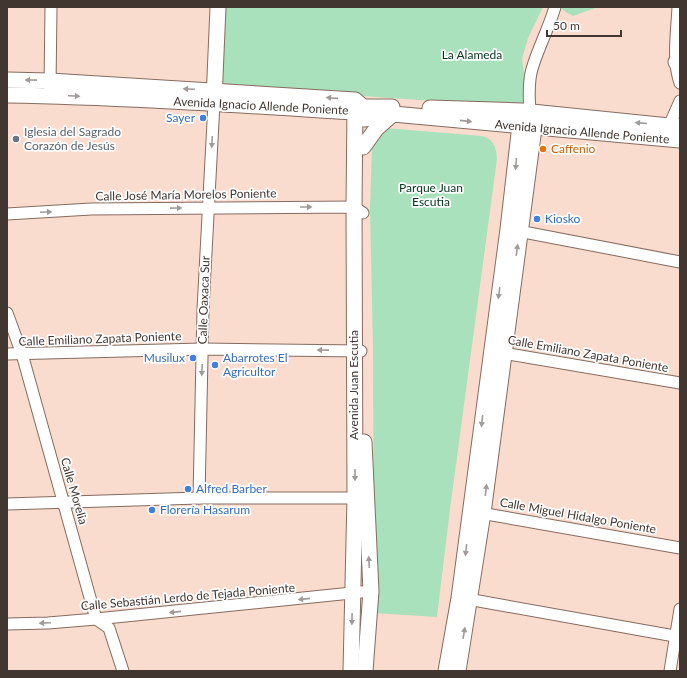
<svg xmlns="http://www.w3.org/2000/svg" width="687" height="678" font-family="Lato,sans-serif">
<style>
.green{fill:#a8e1bb}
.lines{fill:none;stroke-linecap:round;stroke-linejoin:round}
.street-casing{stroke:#856b5f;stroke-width:13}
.secondary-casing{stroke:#856b5f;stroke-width:17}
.street{stroke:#fff;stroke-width:11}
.secondary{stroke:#fff;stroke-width:15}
.oneway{fill:#a09a98}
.shop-dot{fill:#3f7fe0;stroke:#fff;stroke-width:1.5}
.worship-dot{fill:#6b7280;stroke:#fff;stroke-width:1.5}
.food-dot{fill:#e8710a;stroke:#fff;stroke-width:1.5}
.labels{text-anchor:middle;stroke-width:3.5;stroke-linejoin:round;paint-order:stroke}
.park-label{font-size:12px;fill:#04341c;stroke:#fff}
.street-label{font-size:12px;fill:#423631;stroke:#fff}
.shop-label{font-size:12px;fill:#366cbe;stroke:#fff;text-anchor:start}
.worship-label{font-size:12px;fill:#5b616d;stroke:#fff;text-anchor:start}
.food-label{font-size:12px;fill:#c56008;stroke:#fff;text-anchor:start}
</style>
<rect width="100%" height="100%" fill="#fadccf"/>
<g class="green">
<polygon points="223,7 543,7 528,38 522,59 526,85 522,107 218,86"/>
<polygon points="562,7 598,7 573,16 567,13 562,9"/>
<path d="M385,128l97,8c12,3 14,11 15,23l-47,350 -13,108 -63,-4 -1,-263 -3,-142 2,-61z"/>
</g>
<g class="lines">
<defs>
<g id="street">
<path d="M678,7c-1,23 -6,54 2,76"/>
<polyline points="50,88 51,7"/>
<path d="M530,113c-1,-14 -2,-31 2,-44 6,-21 17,-41 23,-62"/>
<polyline points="669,126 680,101"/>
<polyline points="7,214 91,209 354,207 363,213"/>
<polyline points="513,230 680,262"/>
<polyline points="7,313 22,354 96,619 109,628 123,671"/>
<polyline points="497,352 680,383"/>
<polyline points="7,354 202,349 361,351"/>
<polyline points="199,498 203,309 214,103"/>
<polyline points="7,504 199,498 362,498"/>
<polyline points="475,512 680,548"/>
<polyline points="462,598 680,637"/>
<polyline points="7,624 48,623 96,619 371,591"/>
<polyline points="670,671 680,609"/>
</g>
<g id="secondary">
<polyline points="676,62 680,69"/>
<polyline points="7,80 50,81 355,100 363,107 392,107"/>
<path d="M7,95c116,2 232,10 348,17l9,7 29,-5 287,26"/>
<polyline points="214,100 218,7"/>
<polyline points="430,108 522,111 669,126 680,126"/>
<polyline points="363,147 376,129 393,114"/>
<polyline points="364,442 371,591 365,671"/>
<polyline points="351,671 355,497 354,207 355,105"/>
<polyline points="446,671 459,598 508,229 521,116"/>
<polyline points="458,671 483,513 534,128 532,118"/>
</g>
</defs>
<use href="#street" class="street-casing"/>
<use href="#secondary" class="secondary-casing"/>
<use href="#street" class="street"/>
<use href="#secondary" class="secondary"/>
</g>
<defs><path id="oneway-solid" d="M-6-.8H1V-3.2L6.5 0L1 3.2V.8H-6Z"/></defs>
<g class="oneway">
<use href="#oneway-solid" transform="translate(31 80) rotate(-179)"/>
<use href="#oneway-solid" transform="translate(189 89) rotate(-177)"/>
<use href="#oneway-solid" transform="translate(74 96) rotate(3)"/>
<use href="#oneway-solid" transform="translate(332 98) rotate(-176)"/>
<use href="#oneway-solid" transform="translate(466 121) rotate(6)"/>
<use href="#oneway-solid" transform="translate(641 123) rotate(-175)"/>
<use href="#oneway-solid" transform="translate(212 142) rotate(93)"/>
<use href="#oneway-solid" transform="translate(516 164) rotate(95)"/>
<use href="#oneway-solid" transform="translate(306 207)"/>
<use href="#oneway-solid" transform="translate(176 208) rotate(-1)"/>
<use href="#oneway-solid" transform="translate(46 212) rotate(-3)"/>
<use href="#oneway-solid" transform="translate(517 250) rotate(-82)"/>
<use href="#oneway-solid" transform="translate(499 293) rotate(98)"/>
<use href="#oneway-solid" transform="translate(323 350) rotate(-179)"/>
<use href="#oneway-solid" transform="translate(202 370) rotate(92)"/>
<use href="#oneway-solid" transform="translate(482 421) rotate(97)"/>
<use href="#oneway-solid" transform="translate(355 475) rotate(90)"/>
<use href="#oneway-solid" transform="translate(486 490) rotate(-83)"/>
<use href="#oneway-solid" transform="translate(466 550) rotate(97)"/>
<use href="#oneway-solid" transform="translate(369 562) rotate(-93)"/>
<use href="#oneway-solid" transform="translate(304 599) rotate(174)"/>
<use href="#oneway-solid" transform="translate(175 612) rotate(174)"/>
<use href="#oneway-solid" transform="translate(352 619) rotate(91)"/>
<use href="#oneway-solid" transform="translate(45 623) rotate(178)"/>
<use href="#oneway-solid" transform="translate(464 633) rotate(-80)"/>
</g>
<g class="shop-dot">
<circle cx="203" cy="118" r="4"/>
<circle cx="537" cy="219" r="4"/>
<circle cx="193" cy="358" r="4"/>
<circle cx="215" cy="365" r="4"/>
<circle cx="188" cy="489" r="4"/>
<circle cx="152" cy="510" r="4"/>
</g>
<circle class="worship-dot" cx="16" cy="139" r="4"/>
<circle class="food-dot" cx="543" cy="149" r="4"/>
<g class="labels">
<g class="park-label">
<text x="472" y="59">La Alameda</text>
<text x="431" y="192">Parque Juan<tspan x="431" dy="14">Escutia</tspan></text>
</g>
<g class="street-label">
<text transform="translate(261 106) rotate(3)" y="4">Avenida Ignacio Allende Poniente</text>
<text transform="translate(582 132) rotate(5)" y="4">Avenida Ignacio Allende Poniente</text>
<text transform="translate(186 195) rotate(-1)" y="4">Calle José María Morelos Poniente</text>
<text transform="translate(204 300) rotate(-88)" y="4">Calle Oaxaca Sur</text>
<text transform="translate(100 339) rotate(-2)" y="4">Calle Emiliano Zapata Poniente</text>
<text transform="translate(588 354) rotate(10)" y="4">Calle Emiliano Zapata Poniente</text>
<text transform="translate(354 385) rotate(-90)" y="4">Avenida Juan Escutia</text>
<text transform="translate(74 491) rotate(74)" y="4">Calle Morelia</text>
<text transform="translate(578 516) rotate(10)" y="4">Calle Miguel Hidalgo Poniente</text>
<text transform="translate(188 597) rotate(-5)" y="4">Calle Sebastián Lerdo de Tejada Poniente</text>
</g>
<g class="shop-label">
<text x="195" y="122" text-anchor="end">Sayer</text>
<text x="545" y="223">Kiosko</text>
<text x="185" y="362" text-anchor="end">Musilux</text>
<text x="223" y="362">Abarrotes El<tspan x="223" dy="14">Agricultor</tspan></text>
<text x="196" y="493">Alfred Barber</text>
<text x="160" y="514">Florería Hasarum</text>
</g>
<g class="worship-label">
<text x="24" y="136">Iglesia del Sagrado<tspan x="24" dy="14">Corazón de Jesús</tspan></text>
</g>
<g class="food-label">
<text x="551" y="153">Caffenio</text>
</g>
</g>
<rect width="687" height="678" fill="none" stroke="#423631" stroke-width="16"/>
<path d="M547 30v6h74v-6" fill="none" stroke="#423631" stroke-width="2"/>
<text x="553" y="30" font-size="12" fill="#423631" stroke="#ffffff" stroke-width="3" paint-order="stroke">50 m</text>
</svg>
